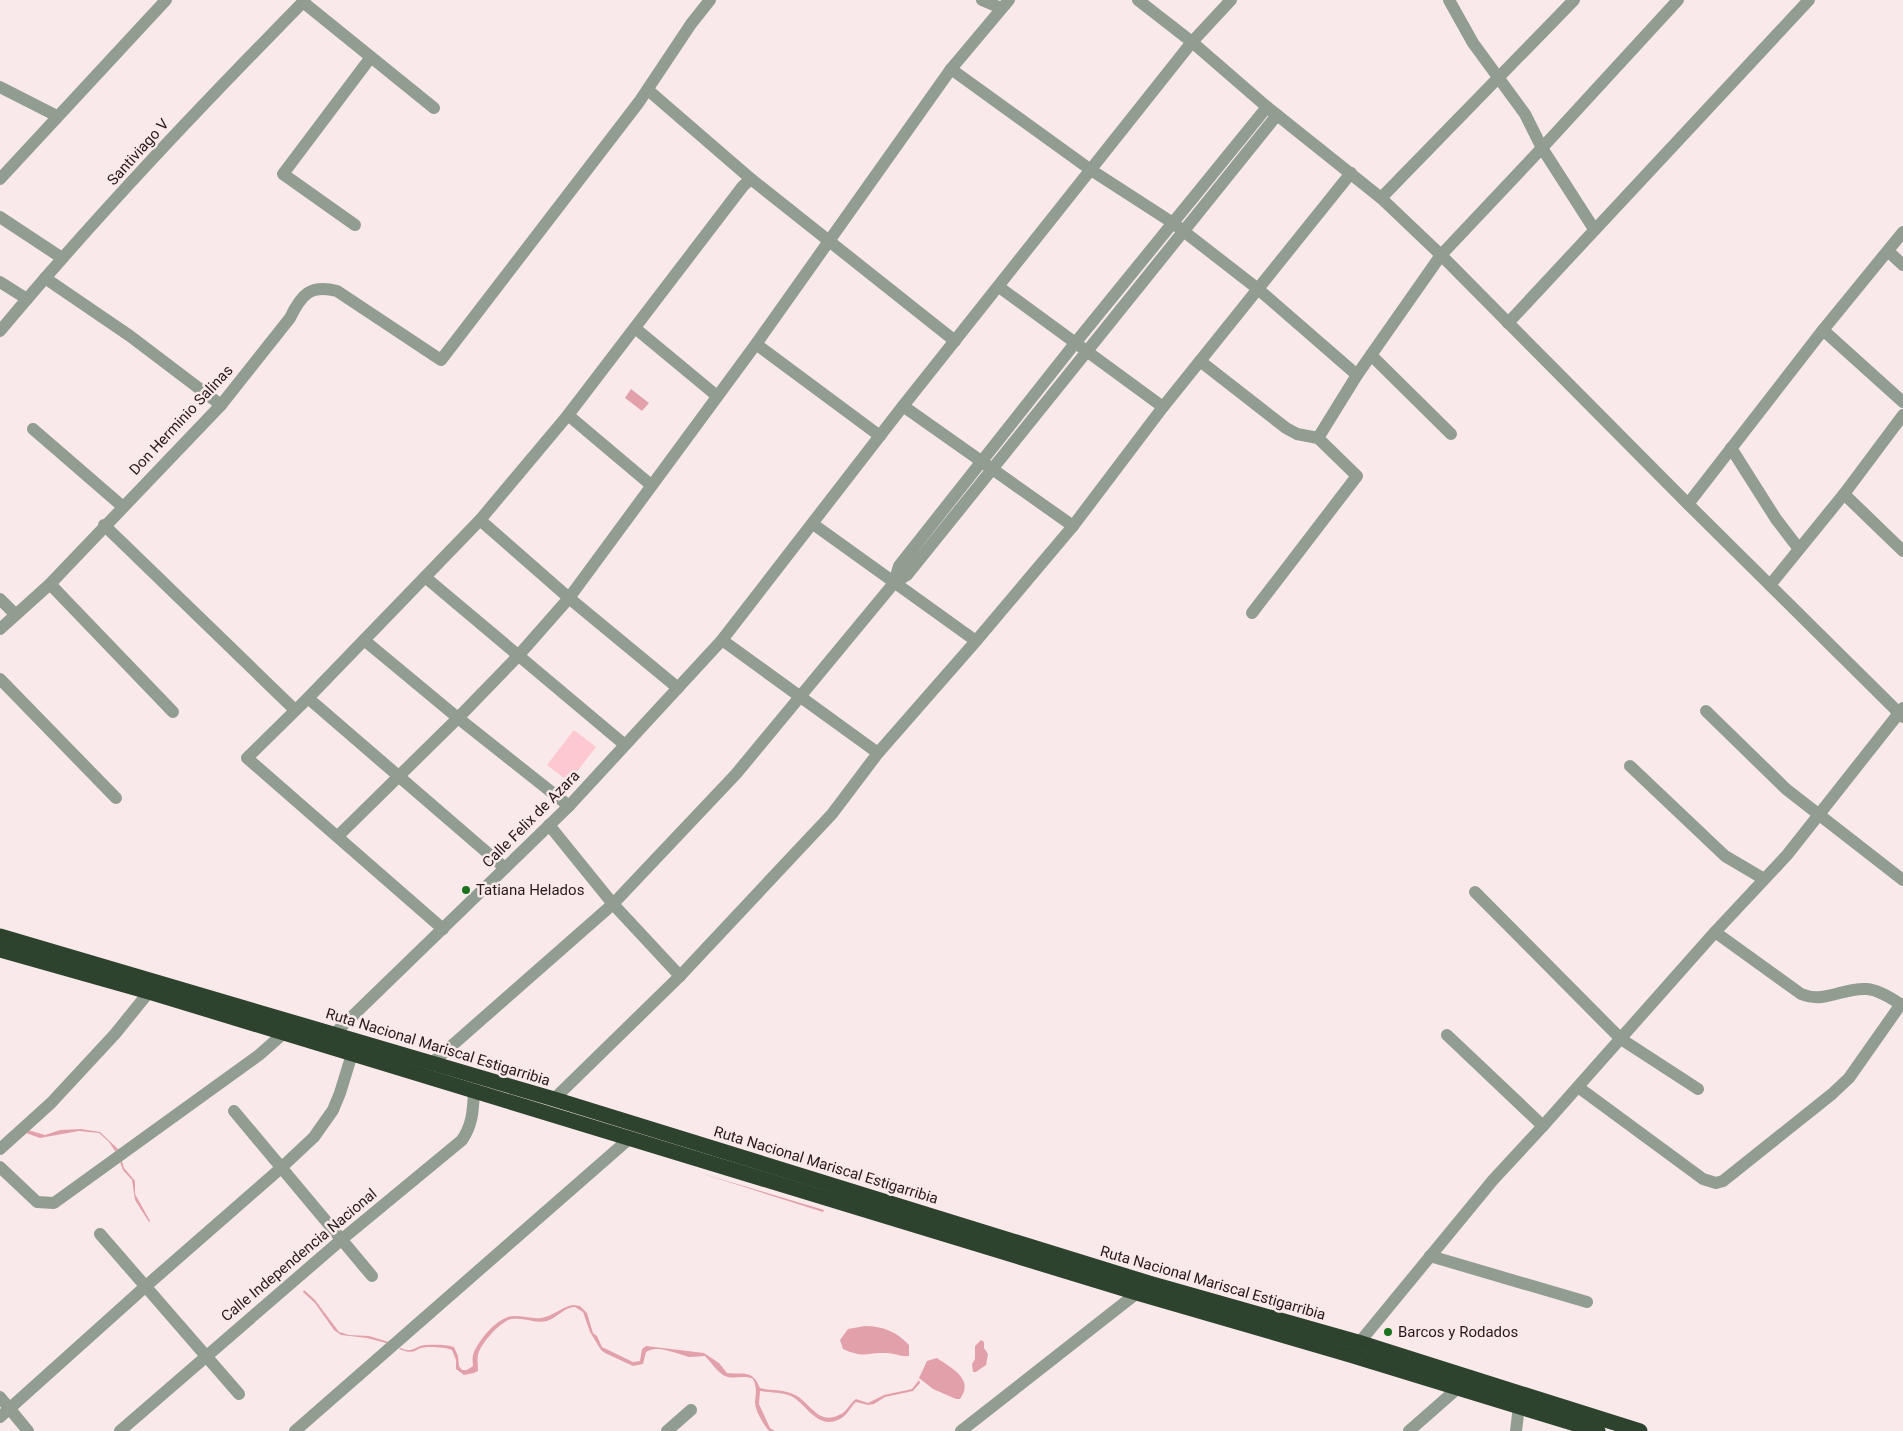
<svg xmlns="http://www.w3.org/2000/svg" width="1903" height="1431" font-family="Roboto,sans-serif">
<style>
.green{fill:#fdc8cf}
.water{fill:#e2a1aa}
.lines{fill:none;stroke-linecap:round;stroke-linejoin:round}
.minor{stroke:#929d91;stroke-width:12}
.highway{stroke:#2e432d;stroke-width:15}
.poi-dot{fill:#19731f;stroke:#fae9eb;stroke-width:2}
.labels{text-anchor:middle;stroke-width:5;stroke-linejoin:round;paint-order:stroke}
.street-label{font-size:15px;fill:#281a1c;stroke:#fae9eb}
.poi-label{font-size:15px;fill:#281a1c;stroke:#fae9eb;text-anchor:start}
</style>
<rect width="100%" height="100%" fill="#fae9eb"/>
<polygon class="green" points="574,730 596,747 569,782 547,765"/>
<g class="water">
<polygon points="631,389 649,403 642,411 625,398"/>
<polygon points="81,1129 100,1132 119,1150 115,1151 109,1142 99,1133 79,1131 40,1138 26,1133 28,1130 45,1135 60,1130"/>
<polygon points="122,1161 124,1168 135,1181 135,1194 150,1221 149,1222 135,1200 132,1180 123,1170 120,1162"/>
<polygon points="700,1173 824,1210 823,1212"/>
<polygon points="304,1290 315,1300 339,1332 349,1335 369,1336 392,1343 390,1344 367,1338 341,1335 334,1330 315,1303 303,1292"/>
<path d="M573,1305l7,1 7,7 6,20 4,3 5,11 31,15 7,-1 2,-12 4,-3 58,7 15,10 8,10c18,2 25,-4 33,15 11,3 24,1 35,7 14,6 23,31 44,20 8,-3 10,-11 17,-16l12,4 16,-8 28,-6 7,-9 1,3 -7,8 -28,6 -11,7 -6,1 -12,-3c-6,5 -8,13 -16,17 -23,12 -34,-16 -49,-23 -10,-4 -21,-3 -31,-5l-1,13 11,24 5,3h-6c-5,-6 -14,-20 -14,-29 1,-9 2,-15 -2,-23 -8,-5 -19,1 -28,-3 -7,-3 -14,-14 -20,-20 -5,0 -10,1 -16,1 -12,-3 -32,-13 -43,-5l-3,12 -10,2 -28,-13 -4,-3 -11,-18 -7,-20 -8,-5c-11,0 -18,11 -28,14 -11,3 -23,-4 -35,-2 -11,1 -32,25 -34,36 -1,5 0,11 0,16l-4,2 -10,2 -8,-6v-9l-4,-10c-8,-3 -17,-3 -25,-3 -14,1 -10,9 -28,2l2,-1c11,6 14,-2 24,-3 9,0 19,-1 29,2l4,9 1,10 3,4h5l6,-4c0,-4 -1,-7 0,-11 5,-15 25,-39 41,-39 9,0 19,3 27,2 12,-2 21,-11 32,-13z"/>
<path d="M865,1326c18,0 32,6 44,19v11c-8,1 -15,-3 -23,-3 -20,-1 -21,6 -43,-4l-3,-9 8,-11z"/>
<polygon points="981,1340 984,1342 984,1348 988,1354 986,1365 976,1372 973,1372 972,1364 975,1359 975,1346"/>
<path d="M937,1358c14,10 38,21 23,41h-4l-23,-10 -14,-11 8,-17z"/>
</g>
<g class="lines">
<g class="minor">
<polyline points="982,0 1001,8"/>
<polyline points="1138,0 1192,42 1267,107 1381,198 1441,255 1688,504 1903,717"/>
<polyline points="1449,0 1473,43 1525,114 1542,148 1594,229"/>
<polyline points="303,2 434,108"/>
<polyline points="951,69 1091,170 1173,223 1258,289 1357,375"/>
<polyline points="0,87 57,116"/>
<polyline points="648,90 751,179 955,341"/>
<polyline points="1267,107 1076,342 899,566 894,583 907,575 1277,115"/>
<polyline points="0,179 166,0"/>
<polyline points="1381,198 1574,0"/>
<polyline points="0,217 62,258"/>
<polyline points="355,225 283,174 371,57"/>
<polyline points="1888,251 1903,265"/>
<polyline points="45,278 130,336 221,405"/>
<polyline points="0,282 27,299"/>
<polyline points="999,287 1163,407"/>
<polyline points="1508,323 1809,0"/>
<polyline points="635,328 717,396"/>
<polyline points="1823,330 1903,402"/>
<path d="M0,331c96,-115 200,-224 305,-331"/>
<polyline points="756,344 880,436"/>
<polyline points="1371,355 1451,434"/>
<polyline points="1200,361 1286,428 1297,434 1318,438 1357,476 1252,613"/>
<polyline points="903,406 1073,526"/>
<polyline points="568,415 651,485"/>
<polyline points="33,429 122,506"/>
<polyline points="1318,438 1357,375 1441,255 1542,148 1678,0"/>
<polyline points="1731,448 1776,519 1799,549"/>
<polyline points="1844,494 1903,551"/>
<polyline points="1688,504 1823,330 1903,232"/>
<polyline points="480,520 569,598 678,688"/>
<polyline points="813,524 976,641"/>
<polyline points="104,525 295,710"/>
<polyline points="425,577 625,745"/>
<polyline points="50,584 173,712"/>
<polyline points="1770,585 1844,494 1903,415"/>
<polyline points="0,599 15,614"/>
<path d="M0,629l50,-45 171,-179 69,-87c11,-23 20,-34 47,-27l104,69 198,-258 52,-78 19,-24"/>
<polyline points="364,640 458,718 569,806"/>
<polyline points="722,640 878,753"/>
<polyline points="0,679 116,798"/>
<polyline points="308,698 505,868"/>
<polyline points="1706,711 1786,789 1903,880"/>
<polyline points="1630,766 1725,856 1764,879"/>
<polyline points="549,825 613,904 680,976"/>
<polyline points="338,836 458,718 518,656 569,598 756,344 951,69 1009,0"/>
<polyline points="1475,892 1621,1039 1698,1089"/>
<polyline points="443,929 247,758 308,698 480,520 568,415 743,186 751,179"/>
<path d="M1715,932l86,62c25,10 42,-7 66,-5 12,1 26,10 36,17"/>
<polyline points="334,1034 569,806 722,640 903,406 1192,42 1231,0"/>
<polyline points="1447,1035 1543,1126"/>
<polyline points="432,1063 613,904 736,774 894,583"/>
<polyline points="1578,1087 1703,1179 1716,1183 1723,1181 1832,1094 1849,1078 1901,1004"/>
<polyline points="554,1099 680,976 832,814 878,753 976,641 1073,526 1163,407 1351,173"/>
<polyline points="234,1111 372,1276"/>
<polyline points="0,1149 51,1103 115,1034 149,992"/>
<polyline points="0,1167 37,1202 54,1203 259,1055 284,1033"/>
<polyline points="100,1234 239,1394"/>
<polyline points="1430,1256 1587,1302"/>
<polyline points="1354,1349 1493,1180 1543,1126 1715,932 1787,855 1903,708"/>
<polyline points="0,1397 28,1431"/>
<polyline points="0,1417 146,1286 281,1168 314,1137 333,1110 340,1093 352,1054"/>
<path d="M120,1431l221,-191 121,-100c11,-16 11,-31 12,-49"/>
<polyline points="295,1431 629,1139"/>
<polyline points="667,1431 691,1410"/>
<polyline points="961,1431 1137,1293"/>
<polyline points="1409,1431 1458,1388"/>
<polyline points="1516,1431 1519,1406"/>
</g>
<g class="highway">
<polyline points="0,936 554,1099 1149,1283 1358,1342 1640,1431"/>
<polyline points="0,950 149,992 1137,1293 1350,1355 1598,1431"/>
</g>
</g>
<g class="poi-dot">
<circle cx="466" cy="890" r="5"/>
<circle cx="1388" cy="1332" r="5"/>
</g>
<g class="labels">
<g class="street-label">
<text transform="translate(138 152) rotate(-48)" y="5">Santiviago V</text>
<text transform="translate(181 420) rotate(-47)" y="5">Don Herminio Salinas</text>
<text transform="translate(531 819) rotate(-45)" y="5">Calle Felix de Azara</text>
<text transform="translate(438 1047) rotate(17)" y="5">Ruta Nacional Mariscal Estigarribia</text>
<text transform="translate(826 1165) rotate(17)" y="5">Ruta Nacional Mariscal Estigarribia</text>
<text transform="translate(299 1255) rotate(-40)" y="5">Calle Independencia Nacional</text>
<text transform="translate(1213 1283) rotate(16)" y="5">Ruta Nacional Mariscal Estigarribia</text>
</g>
<g class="poi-label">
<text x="476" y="895">Tatiana Helados</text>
<text x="1398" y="1337">Barcos y Rodados</text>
</g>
</g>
</svg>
